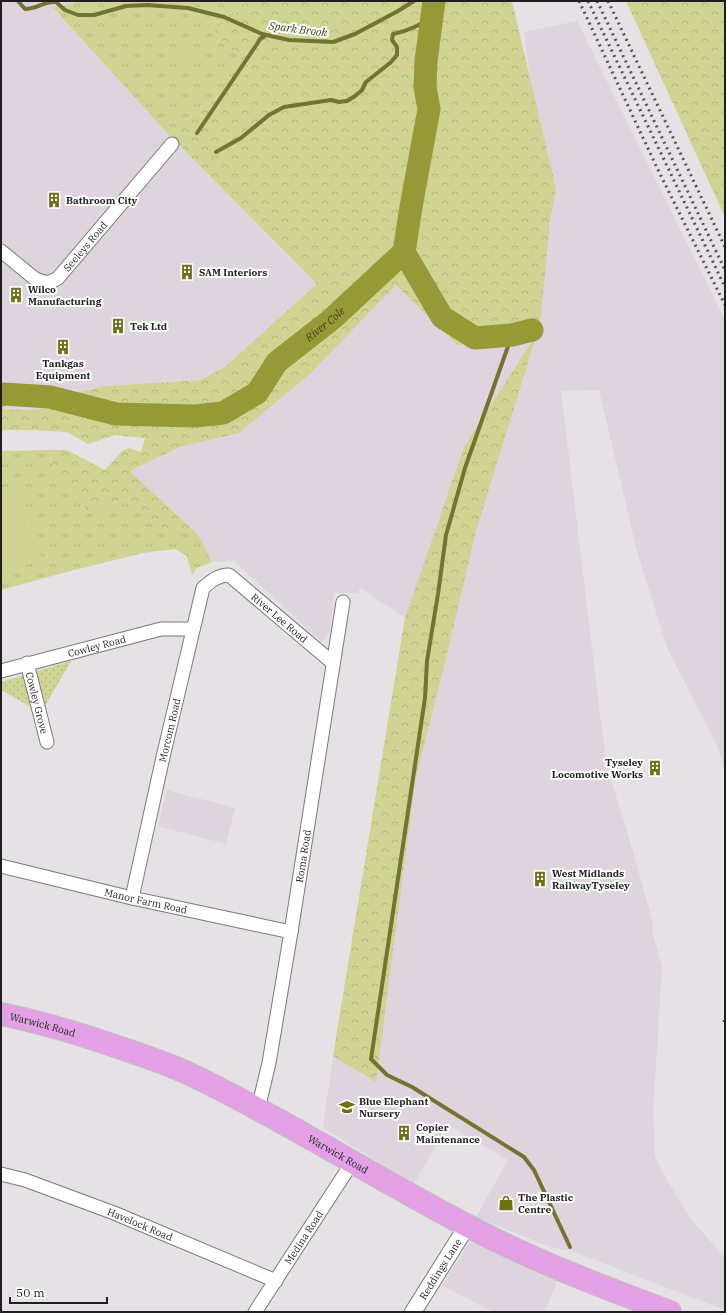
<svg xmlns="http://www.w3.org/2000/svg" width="726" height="1313" font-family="'IBM Plex Serif',serif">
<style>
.built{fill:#ded4de}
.grass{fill:url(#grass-dots)}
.forest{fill:url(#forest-crowns)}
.park{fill:url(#park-tufts)}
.pitch{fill:#cfd493}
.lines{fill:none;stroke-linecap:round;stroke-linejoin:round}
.stream{stroke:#72742f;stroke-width:4}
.river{stroke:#959936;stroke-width:23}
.minor-casing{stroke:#7b787b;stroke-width:15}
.tertiary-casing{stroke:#7b787b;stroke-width:18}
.trunk-casing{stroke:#c1c0c1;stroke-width:24}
.minor{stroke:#fff;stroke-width:13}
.tertiary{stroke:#fff;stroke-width:16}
.trunk{stroke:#e3a0e4;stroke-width:22}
.rail{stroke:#565456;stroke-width:3;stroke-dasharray:2 4;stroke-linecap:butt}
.labels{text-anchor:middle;stroke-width:4;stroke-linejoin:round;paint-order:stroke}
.poi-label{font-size:10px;font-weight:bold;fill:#201f20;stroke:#fff;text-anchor:start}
.street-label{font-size:10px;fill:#201f20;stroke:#fff}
.water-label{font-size:11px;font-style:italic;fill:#3c3e15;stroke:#fff}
</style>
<defs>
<pattern id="grass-dots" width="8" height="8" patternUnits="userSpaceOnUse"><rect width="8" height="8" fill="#cfd493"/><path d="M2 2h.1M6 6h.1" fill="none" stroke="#b1b67e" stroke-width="1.8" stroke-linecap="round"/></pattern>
<pattern id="forest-crowns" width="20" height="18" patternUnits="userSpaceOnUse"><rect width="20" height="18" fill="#cfd493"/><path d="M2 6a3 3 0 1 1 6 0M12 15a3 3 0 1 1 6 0" fill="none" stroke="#b1b67e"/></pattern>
<pattern id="park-tufts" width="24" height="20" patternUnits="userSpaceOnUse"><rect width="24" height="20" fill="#cfd493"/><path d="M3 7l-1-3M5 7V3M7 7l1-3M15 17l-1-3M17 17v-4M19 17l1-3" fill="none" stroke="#b1b67e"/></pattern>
</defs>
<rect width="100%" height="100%" fill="#e5e1e5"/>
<g class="built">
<polygon points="1,1 82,1 53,9 168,134 317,284 226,366 201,380 105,386 79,392 38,410 1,409"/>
<polygon points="577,21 725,320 725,770 715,741 668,650 638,555 599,390 561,391 601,723 608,770 629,838 653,923 652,930 662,967 653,1111 655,1156 668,1182 690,1218 725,1258 725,1310 569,1250 564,1250 545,1245 476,1217 508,1160 448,1125 414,1183 323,1128 333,1056 405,618 360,588 358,593 334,593 330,632 322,642 234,561 212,562 199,536 130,471 180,447 239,433 310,374 396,285 457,345 532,341 556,189 532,93 524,32"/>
<polygon points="167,790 235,808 226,844 158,826"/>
<polygon points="473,1241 558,1278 545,1312 494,1312 442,1286 467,1246"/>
</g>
<polygon class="grass" points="71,661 45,706 31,707 1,690 1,682"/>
<g class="forest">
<polygon points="249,1 512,1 556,189 550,222 540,324 476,531 449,646 415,782 376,1082 333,1056 405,618 464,447 532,341 457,345 396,285 310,374 239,433 180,447 130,471 192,529 165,530 122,499 89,513 51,466 52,450 67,450 105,470 122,451 129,448 141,452 145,438 115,435 88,444 67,432 36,430 4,430 1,431 1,409 38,410 79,392 105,386 201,380 226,366 317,284 168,134 252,69 212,32"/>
<polygon points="626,1 725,1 725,214 724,215"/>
</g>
<g class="park">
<polygon points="82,1 249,1 212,32 252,69 168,134 53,8"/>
<polygon points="52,450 51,466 89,513 122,499 165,530 192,529 199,536 212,562 197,568 192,575 187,556 175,549 143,553 70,571 1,590 1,451"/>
</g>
<g class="pitch">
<polygon points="185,48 193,48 192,60 187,69 178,68 177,59"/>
<polygon points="21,491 42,560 1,573 1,497"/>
</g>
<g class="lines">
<g class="stream">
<path d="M18,1l7,8c13,0 18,-8 31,-7l9,8 13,5h16l32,-9 21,-1 41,3 36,9 38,17 27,6 44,2 22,-8 43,-23 16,-10"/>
<polyline points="197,133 257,44 260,39 266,35"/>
<path d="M216,152l25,-14 28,-23 15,-8 47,-7 8,2 8,-1 8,-5 7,-6 4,-8 24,-19 7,-8v-8l-5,-7 1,-6c15,-3 27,-8 39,-18"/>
<polyline points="512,335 465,468 446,535 438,594 427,661 425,698 371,1059 387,1075 412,1087 524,1157 534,1170 570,1247"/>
</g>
<g class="river">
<polyline points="404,252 442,317 475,338 512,335 532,330"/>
<path id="s1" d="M1,395l3,-1 46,3 66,17 79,2 28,-3 34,-20 20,-31 55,-43 72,-67 7,-45 18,-98 -4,-22 1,-26 8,-60"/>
</g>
<defs>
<g id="minor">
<path id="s2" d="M1,251l33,27c10,5 15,6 24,0l114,-134"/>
<path id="s3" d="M27,663l20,79"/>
<path id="s4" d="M1,671l160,-42h32"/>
<path id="s5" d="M1,866l131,32 159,34"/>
<path id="s6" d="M132,898l31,-141 40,-169c8,-7 15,-13 26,-13l104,88"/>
<path id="s7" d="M258,1109l11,-46 22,-131 52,-330"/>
<path id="s8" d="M1,1174l24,6 89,33 162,68"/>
<path id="s9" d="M255,1312l91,-140 5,-10"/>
</g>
<g id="tertiary">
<path id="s10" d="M413,1312l54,-86"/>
</g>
<g id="trunk">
<path id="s11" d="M1,1014c39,8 76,19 114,32 26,9 54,18 79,30 93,45 180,101 272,149 66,35 134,61 204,87"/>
</g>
</defs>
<use href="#minor" class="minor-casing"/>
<use href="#tertiary" class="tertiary-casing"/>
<use href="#trunk" class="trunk-casing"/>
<use href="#minor" class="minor"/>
<use href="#tertiary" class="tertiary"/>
<use href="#trunk" class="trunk"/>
<g class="rail">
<polyline points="579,1 659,172 725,305"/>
<polyline points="588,1 725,287"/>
<polyline points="597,1 725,270"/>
<polyline points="608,1 725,247"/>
<polyline points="724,1020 725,1025"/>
</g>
</g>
<defs>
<symbol id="building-bare" viewBox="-9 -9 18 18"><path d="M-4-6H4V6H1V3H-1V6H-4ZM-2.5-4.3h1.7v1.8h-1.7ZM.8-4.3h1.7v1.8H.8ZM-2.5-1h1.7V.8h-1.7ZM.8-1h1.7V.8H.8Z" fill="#6d7015" stroke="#fff" stroke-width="2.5" paint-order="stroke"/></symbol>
<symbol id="school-bare" viewBox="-9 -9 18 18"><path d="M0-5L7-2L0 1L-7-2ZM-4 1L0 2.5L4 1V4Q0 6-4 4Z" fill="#6d7015" stroke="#fff" stroke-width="2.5" paint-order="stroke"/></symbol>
<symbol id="shop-bare" viewBox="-9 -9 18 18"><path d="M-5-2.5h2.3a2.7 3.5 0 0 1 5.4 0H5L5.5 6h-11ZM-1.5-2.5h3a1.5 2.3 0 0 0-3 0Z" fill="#6d7015" stroke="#fff" stroke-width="2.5" paint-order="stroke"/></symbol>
</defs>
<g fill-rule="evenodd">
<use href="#building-bare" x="43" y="189" width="22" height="22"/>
<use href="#building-bare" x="176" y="261" width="22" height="22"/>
<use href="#building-bare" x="5" y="284" width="22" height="22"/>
<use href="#building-bare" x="107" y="315" width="22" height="22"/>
<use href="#building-bare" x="52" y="336" width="22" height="22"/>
<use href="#building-bare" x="644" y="757" width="22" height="22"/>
<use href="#building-bare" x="529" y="868" width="22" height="22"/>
<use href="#school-bare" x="336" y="1096" width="22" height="22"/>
<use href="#building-bare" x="393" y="1122" width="22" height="22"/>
<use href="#shop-bare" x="495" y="1192" width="22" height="22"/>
</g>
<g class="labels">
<g class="poi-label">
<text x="66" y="204">Bathroom City</text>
<text x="199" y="276">SAM Interiors</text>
<text x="28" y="293">Wilco<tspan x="28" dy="12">Manufacturing</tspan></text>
<text x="130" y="330">Tek Ltd</text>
<text x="63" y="367" text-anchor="middle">Tankgas<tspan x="63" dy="12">Equipment</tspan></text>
<text x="643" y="766" text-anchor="end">Tyseley<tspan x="643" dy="12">Locomotive Works</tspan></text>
<text x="552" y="877">West Midlands<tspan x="552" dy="12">RailwayTyseley</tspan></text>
<text x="359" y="1105">Blue Elephant<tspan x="359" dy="12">Nursery</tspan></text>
<text x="416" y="1131">Copier<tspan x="416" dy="12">Maintenance</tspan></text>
<text x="518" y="1201">The Plastic<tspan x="518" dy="12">Centre</tspan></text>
</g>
<g class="street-label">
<text dy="4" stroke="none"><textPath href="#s2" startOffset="110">Seeleys Road</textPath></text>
<text dy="4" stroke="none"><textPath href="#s6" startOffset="414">River Lee Road</textPath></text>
<text dy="4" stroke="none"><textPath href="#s4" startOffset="99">Cowley Road</textPath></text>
<text dy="4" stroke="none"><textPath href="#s3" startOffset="41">Cowley Grove</textPath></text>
<text dy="4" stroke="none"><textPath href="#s6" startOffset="172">Morcom Road</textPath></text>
<text dy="4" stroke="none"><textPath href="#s7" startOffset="257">Roma Road</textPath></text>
<text dy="4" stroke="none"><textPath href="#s5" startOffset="149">Manor Farm Road</textPath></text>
<text dy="4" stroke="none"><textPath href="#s11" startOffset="43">Warwick Road</textPath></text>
<text dy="4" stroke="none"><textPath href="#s11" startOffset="367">Warwick Road</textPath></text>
<text dy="4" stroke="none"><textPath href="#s8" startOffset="148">Havelock Road</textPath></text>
<text dy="4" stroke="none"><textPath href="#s9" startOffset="89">Medina Road</textPath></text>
<text dy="4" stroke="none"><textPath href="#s10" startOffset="51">Reddings Lane</textPath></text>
</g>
<g class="water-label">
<text transform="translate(298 29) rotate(7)" y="4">Spark Brook</text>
<text dy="4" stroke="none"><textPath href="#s1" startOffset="362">River Cole</textPath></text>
</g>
</g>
<rect width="726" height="1313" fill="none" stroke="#201f20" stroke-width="4"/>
<path d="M10 1297v6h97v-6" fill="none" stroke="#201f20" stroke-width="2"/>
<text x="16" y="1297" font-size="12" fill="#201f20" stroke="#ffffff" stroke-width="3" paint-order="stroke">50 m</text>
</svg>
